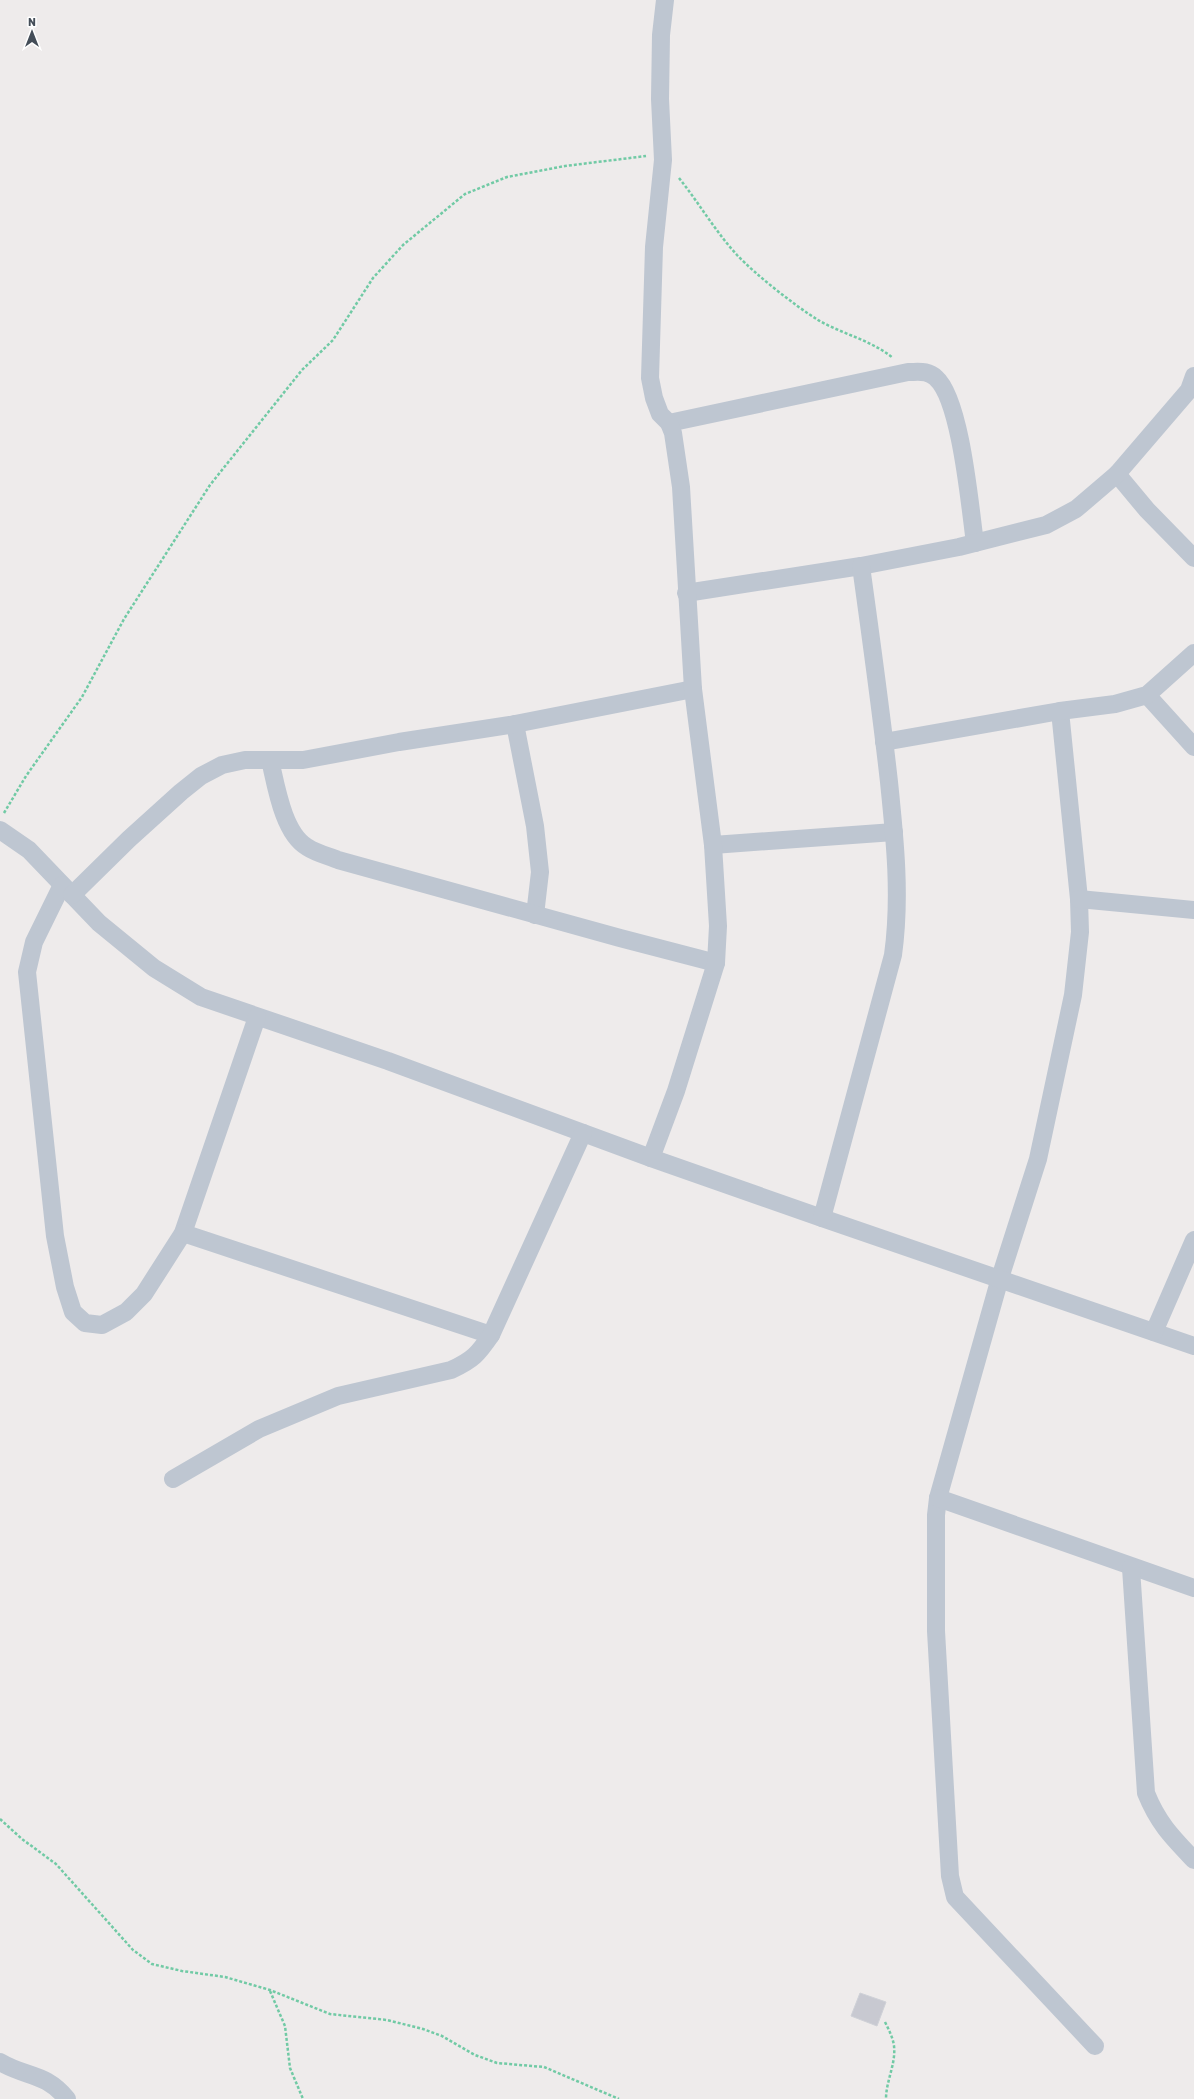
<svg xmlns="http://www.w3.org/2000/svg" width="1194" height="2099" font-family="Rubik,sans-serif">
<style>
.building{fill:#c8c9d1;stroke:#cfd1d7}
.lines{fill:none;stroke-linecap:round;stroke-linejoin:round}
.path{stroke:#71caa5;stroke-width:2.5;stroke-dasharray:3 2;stroke-linecap:butt}
.minor{stroke:#bec6d1;stroke-width:18}
</style>
<rect width="100%" height="100%" fill="#eeebeb"/>
<polygon class="building" points="860,1993 886,2002 877,2026 851,2016"/>
<g class="lines">
<g class="path">
<path d="M679,178c20,25 36,53 58,77 19,20 57,50 81,65 24,14 53,20 75,38"/>
<polyline points="4,813 26,776 82,697 124,619 210,485 302,370 333,340 373,278 403,245 465,194 507,177 565,166 646,156"/>
<polyline points="0,1819 22,1839 56,1864 133,1950 152,1964 182,1971 225,1977 270,1990 330,2014 387,2020 423,2029 442,2036 475,2055 497,2063 544,2067 619,2099"/>
<polyline points="270,1991 285,2026 290,2068 303,2099"/>
<path d="M885,2022c4,8 8,16 9,24 2,18 -8,35 -8,53"/>
</g>
<g class="minor">
<path d="M669,423l239,-51c11,0 20,-2 28,6 25,22 34,130 39,165"/>
<polyline points="1117,474 1147,510 1194,558"/>
<polyline points="686,593 861,566 959,547 1046,525 1076,509 1117,474 1189,390 1194,376"/>
<polyline points="1147,695 1194,747"/>
<polyline points="1060,711 1079,899 1080,932 1073,995 1038,1159 1000,1278 938,1498 936,1515 936,1631 950,1876 955,1897 1095,2046"/>
<polyline points="515,724 535,826 540,872 535,915"/>
<polyline points="884,742 1060,711 1115,704 1147,695 1194,653"/>
<path d="M270,760c6,25 13,73 37,87 9,6 21,9 31,13l282,78 96,25"/>
<polyline points="0,830 29,850 99,923 154,968 201,997 388,1061 651,1158 822,1218 1194,1346"/>
<polyline points="713,845 894,832"/>
<polyline points="62,885 34,942 27,972 55,1236 65,1287 73,1312 85,1323 102,1325 126,1312 144,1294 183,1233 257,1017"/>
<polyline points="72,895 129,839 181,792 201,776 222,765 245,760 303,760 399,742 510,725 693,689"/>
<polyline points="1079,899 1194,910"/>
<polyline points="651,1158 676,1091 716,963 718,926 713,845 693,689 681,487 673,433 669,423 660,414 654,398 650,378 654,247 663,160 660,99 661,35 665,0"/>
<path d="M822,1218l71,-263c8,-58 2,-115 -4,-173 -8,-72 -18,-144 -28,-216"/>
<polyline points="183,1233 491,1335"/>
<polyline points="1154,1332 1194,1240"/>
<path d="M173,1479l86,-50 79,-33 113,-26c22,-10 27,-16 40,-35l92,-202"/>
<polyline points="938,1498 1194,1588"/>
<path d="M1131,1568l15,225c12,30 26,44 48,67"/>
<path d="M0,2062c27,16 45,10 67,37"/>
</g>
</g>
<g transform="translate(32 32)" stroke="#ffffff" stroke-width="3" paint-order="stroke">
<path d="M0-3L7 15L0 10L-7 15Z" fill="#444d58"/>
<text y="-6" font-size="11" font-weight="bold" text-anchor="middle" fill="#444d58">N</text>
</g>
</svg>
